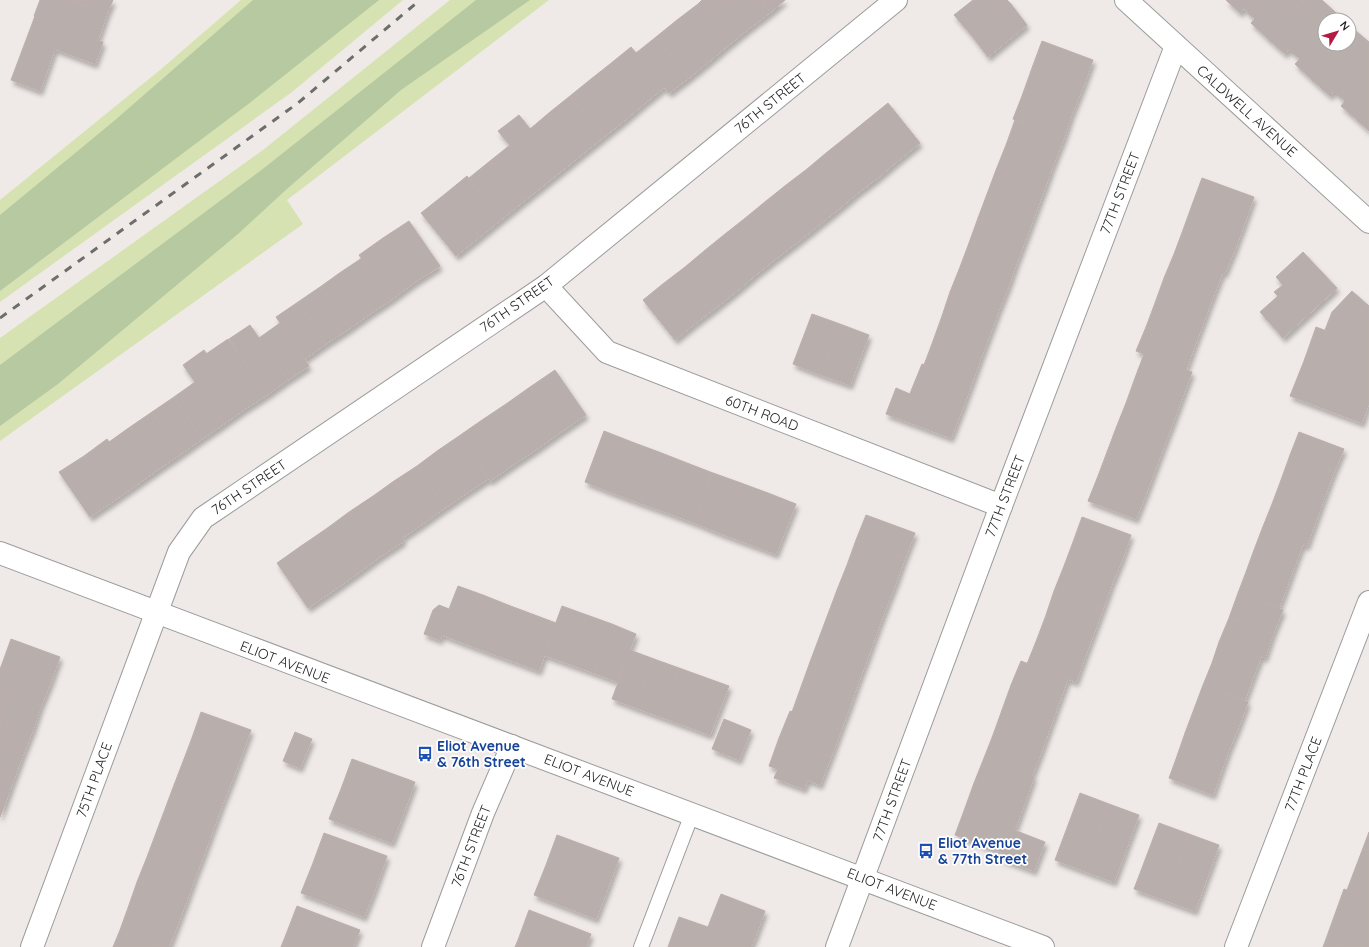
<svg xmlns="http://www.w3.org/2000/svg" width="1369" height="947" font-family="Quicksand,sans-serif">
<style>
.grass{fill:#d7e2b3}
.forest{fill:#b7c9a1}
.building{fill:#b8afad;stroke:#beaeab;filter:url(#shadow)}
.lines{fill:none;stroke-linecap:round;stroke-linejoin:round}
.lane-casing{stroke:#9c9c9c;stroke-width:16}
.street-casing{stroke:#9c9c9c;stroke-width:24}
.lane{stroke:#fff;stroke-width:14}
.street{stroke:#fff;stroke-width:22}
.rail{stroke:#6d6d6d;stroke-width:3;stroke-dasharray:8 8;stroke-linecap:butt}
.labels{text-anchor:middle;stroke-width:3.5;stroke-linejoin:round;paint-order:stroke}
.street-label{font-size:14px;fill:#1f1f1f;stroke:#fff}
.transit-label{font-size:14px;font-weight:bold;fill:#164399;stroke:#fff;text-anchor:start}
</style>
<defs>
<filter id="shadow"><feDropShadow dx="2.5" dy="4.5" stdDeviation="2" flood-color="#0004"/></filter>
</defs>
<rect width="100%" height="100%" fill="#efeae7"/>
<g class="grass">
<polygon points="241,0 403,0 292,92 0,302 0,200 160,70"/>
<polygon points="450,0 549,0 287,200 303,224 0,441 0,338 263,150"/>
</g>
<g class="forest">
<polygon points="253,0 379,0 251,102 0,291 0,215 114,121"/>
<polygon points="476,0 530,0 401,90 288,188 238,234 58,384 0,426 0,365 264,168"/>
</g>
<g class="building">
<polygon points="40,0 71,0 107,14 98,40 34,16"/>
<polygon points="71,0 113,0 107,14"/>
<polygon points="702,0 728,0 750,28 730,44 698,4"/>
<polygon points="728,0 761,0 771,12 750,28"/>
<polygon points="761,0 785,0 771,12"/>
<polygon points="973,0 1007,0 1011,4 972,36 954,15"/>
<polygon points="1226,0 1262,0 1249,14 1244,8 1240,13"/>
<polygon points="1262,0 1304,0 1268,39 1251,23 1255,19 1249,14"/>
<polygon points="1304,0 1322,0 1334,11 1294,54 1289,49 1285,54 1268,39"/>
<polygon points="698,4 730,44 710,61 677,20"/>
<polygon points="1011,4 1027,25 988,57 972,36"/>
<polygon points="1334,11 1344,20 1326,20"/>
<polygon points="35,16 103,42 95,64 55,49 40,91 11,80"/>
<polygon points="677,20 710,61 689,78 656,37"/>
<polygon points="1325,21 1325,44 1345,44 1312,80 1295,64 1300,59 1294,54"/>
<polygon points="1349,24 1356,31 1349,39"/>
<polygon points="1356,31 1369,42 1369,63 1339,96 1334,91 1330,96 1312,80 1345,44 1349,44 1349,39"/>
<polygon points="656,37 689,78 669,93 636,53"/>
<polygon points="1042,41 1093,60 1083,87 1032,68"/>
<polygon points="631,47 665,87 644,104 610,64"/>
<polygon points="1369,63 1369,107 1357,120 1341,106 1345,101 1339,96"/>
<polygon points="610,64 644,104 624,121 591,79"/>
<polygon points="1032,68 1083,87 1072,114 1022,96"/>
<polygon points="591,79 624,121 604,137 570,96"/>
<polygon points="570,96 604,137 584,153 550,112"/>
<polygon points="1022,96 1072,114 1064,138 1013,119"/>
<polygon points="888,103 920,143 899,160 867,120"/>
<polygon points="1369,107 1369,131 1357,120"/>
<polygon points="550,112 584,153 563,170 530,129"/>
<polygon points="519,115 563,170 543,186 498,131"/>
<polygon points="867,120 899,160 879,177 846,137"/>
<polygon points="1015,120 1064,138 1054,163 1006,145"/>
<polygon points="846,137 879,177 858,193 826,153"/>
<polygon points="510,145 543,186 523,202 490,161"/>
<polygon points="1006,145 1054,163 1045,188 996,170"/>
<polygon points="826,153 858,193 839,209 807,169"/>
<polygon points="490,161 523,202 502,219 469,178"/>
<polygon points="807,169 839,209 818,226 786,185"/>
<polygon points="996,170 1045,188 1036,212 987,194"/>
<polygon points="467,176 502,219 480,237 445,194"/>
<polygon points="1202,178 1254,197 1244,225 1192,205"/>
<polygon points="786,185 818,226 798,242 766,201"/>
<polygon points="445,194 480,237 456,256 421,213"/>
<polygon points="987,194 1036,212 1027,236 978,218"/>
<polygon points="766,201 798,242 777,258 744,219"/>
<polygon points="1192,205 1244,225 1235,249 1183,230"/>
<polygon points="978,218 1027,236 1017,262 969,243"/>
<polygon points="744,219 777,258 757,274 725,234"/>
<polygon points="409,221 440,266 414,283 383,238"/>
<polygon points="1183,230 1235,249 1225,273 1174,254"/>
<polygon points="725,234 757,274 737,291 704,251"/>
<polygon points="383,238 414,283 391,300 359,255"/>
<polygon points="969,243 1017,262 1009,285 960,267"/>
<polygon points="704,251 737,291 717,307 685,267"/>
<polygon points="1303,252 1337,288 1283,338 1260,312 1278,296 1274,292 1283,285 1276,277"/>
<polygon points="1174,254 1223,272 1213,297 1164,278"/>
<polygon points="362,258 391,300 370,314 341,272"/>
<polygon points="685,267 717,307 696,323 664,283"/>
<polygon points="960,267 1009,285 999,310 950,292"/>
<polygon points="341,272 370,314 349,329 320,287"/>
<polygon points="1164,278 1213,297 1204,321 1155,303"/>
<polygon points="664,283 696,323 675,340 643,300"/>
<polygon points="320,287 349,329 326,344 298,302"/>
<polygon points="1352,291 1369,306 1369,347 1325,330 1332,312"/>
<polygon points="950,292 999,310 990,334 942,316"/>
<polygon points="298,302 326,344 305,359 276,317"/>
<polygon points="1155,303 1204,321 1195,345 1146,327"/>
<polygon points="812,314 840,324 821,375 793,364"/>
<polygon points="942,316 990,334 981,358 933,341"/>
<polygon points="280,323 309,366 288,380 259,338"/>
<polygon points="840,324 869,335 850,385 821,375"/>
<polygon points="250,325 288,380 267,395 229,339"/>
<polygon points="1146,327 1195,345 1186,370 1136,351"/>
<polygon points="1316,327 1369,347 1369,386 1304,361"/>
<polygon points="228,339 267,395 245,409 206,354"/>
<polygon points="933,341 981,358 972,383 924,365"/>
<polygon points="204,350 245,409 224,424 183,365"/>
<polygon points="1144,354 1192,372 1183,396 1135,378"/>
<polygon points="1304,361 1369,386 1369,403 1362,423 1290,396"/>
<polygon points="922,364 972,383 962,410 911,391"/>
<polygon points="555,370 586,415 561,432 530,387"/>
<polygon points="1135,378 1183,396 1174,420 1126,403"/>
<polygon points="195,382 224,424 202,439 174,397"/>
<polygon points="530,387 561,432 537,449 506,404"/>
<polygon points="896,388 910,394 911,391 962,410 951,438 886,414"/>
<polygon points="174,397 202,439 181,454 152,412"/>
<polygon points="1126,403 1174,420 1164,446 1116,428"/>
<polygon points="506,404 537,449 513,465 482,420"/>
<polygon points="152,412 181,454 159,469 130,427"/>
<polygon points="482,420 513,465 490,481 459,436"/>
<polygon points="130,427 159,469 138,484 109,442"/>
<polygon points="1116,428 1164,446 1155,470 1107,452"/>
<polygon points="604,431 632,442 613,493 585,482"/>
<polygon points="1299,432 1344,449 1334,472 1290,455"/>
<polygon points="459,436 488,479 467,493 437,451"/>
<polygon points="107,439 138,484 115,500 84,456"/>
<polygon points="632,442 659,452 640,503 613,493"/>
<polygon points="437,451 467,493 445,508 417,466"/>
<polygon points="659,452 687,463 668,513 640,503"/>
<polygon points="1107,452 1155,470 1146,494 1098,476"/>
<polygon points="1290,455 1334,472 1325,496 1281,480"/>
<polygon points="84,456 115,500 90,517 59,472"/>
<polygon points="687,463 713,473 695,523 668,513"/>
<polygon points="417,466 445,508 424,523 394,481"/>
<polygon points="713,473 741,483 722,534 695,523"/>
<polygon points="1098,476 1146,494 1136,519 1088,501"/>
<polygon points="1281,480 1325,496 1316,521 1272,504"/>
<polygon points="394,481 424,523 402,538 373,496"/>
<polygon points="741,483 768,493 749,544 722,534"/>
<polygon points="768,493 796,504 776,554 749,544"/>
<polygon points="373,496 404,541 380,557 349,512"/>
<polygon points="1272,504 1316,521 1307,546 1262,529"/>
<polygon points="349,512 380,557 357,574 326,529"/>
<polygon points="866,515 915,533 905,558 856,540"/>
<polygon points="1082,517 1131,535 1122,560 1073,542"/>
<polygon points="326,529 357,574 333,591 301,546"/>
<polygon points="1262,529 1303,544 1295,565 1254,550"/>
<polygon points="856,540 905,558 896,583 847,565"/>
<polygon points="1073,542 1122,560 1112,584 1064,566"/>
<polygon points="301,546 333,591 308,608 277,563"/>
<polygon points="1254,550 1295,565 1287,587 1246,572"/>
<polygon points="847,565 896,583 886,608 837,590"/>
<polygon points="1064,566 1112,584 1103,609 1054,591"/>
<polygon points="1246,572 1287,587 1279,608 1238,593"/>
<polygon points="458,586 483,595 466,644 442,635 440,640 424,634 433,610 439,605 449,609"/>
<polygon points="837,590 886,608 877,632 828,614"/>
<polygon points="1054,591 1103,609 1094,633 1046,615"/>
<polygon points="1238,593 1283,610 1273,634 1229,618"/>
<polygon points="483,595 508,605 490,653 466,644"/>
<polygon points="508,605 532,614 515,662 490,653"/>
<polygon points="562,606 587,615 569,664 544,655"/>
<polygon points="532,614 556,623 539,671 515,662"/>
<polygon points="828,614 877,632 868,657 819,638"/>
<polygon points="587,615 612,624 594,673 569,664"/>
<polygon points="1046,615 1094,633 1085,657 1037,639"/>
<polygon points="1229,618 1273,634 1265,658 1219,642"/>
<polygon points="612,624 636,634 618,682 594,673"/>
<polygon points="819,638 868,657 859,681 810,662"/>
<polygon points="11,639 60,657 51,682 2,664"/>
<polygon points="1037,639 1085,657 1076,682 1027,664"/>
<polygon points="1219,642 1261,657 1253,678 1212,663"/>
<polygon points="630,650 654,659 636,708 612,699"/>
<polygon points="654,659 679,668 661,717 636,708"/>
<polygon points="1021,661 1068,679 1059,703 1011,685"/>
<polygon points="810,662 859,681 850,706 801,687"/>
<polygon points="1212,663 1253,678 1245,700 1203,685"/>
<polygon points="2,664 51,682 41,706 0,690 0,669"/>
<polygon points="679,668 704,677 686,726 661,717"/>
<polygon points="704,677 729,686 710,735 686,726"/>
<polygon points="1011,685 1059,703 1050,728 1002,710"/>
<polygon points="1203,685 1248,702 1239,726 1194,709"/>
<polygon points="801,687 850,706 841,730 792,712"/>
<polygon points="0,690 41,706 33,730 0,718"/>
<polygon points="1194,709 1239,726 1229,750 1185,733"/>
<polygon points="1002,710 1050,728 1041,753 993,735"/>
<polygon points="790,711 841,730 831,757 779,738"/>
<polygon points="201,712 251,730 242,754 193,735"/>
<polygon points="0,718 33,730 23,755 0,746"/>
<polygon points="724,719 751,730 739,760 712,749"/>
<polygon points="295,732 312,739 300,768 283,761"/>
<polygon points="1185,733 1229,750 1220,775 1176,759"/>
<polygon points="193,735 242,754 233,778 184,759"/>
<polygon points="993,735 1041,753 1032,776 984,758"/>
<polygon points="779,738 831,757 820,785 808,780 804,789 774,778 778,769 769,766"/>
<polygon points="0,746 23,755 14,779 0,774"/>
<polygon points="984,758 1034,777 1025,802 974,783"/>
<polygon points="184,759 233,778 223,803 174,785"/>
<polygon points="352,759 415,782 404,812 341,789"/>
<polygon points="1176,759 1220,775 1213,795 1169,778"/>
<polygon points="0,774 14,779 5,804 0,802"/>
<polygon points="974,783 1025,802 1016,827 965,808"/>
<polygon points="174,785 223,803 214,827 165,809"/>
<polygon points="341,789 404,812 392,843 329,819"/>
<polygon points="1080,793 1109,804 1084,871 1055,860"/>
<polygon points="0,802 5,804 0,817"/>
<polygon points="1109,804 1139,815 1114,882 1084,871"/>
<polygon points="965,808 1016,827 1014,830 1045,842 1034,871 1002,859 1004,853 955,835"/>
<polygon points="165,809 214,827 205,852 156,833"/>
<polygon points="1159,823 1189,834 1164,900 1134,889"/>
<polygon points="1369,832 1369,851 1363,848"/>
<polygon points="156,833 205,852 196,875 147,857"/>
<polygon points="324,833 387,856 376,887 313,863"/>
<polygon points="1189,834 1219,845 1195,911 1164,900"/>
<polygon points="557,835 619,858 608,888 546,865"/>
<polygon points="1363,848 1369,851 1369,874 1355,869"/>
<polygon points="147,857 196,875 187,900 137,882"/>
<polygon points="313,863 376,887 364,917 301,893"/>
<polygon points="546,865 608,888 596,919 534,895"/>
<polygon points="1355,869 1369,874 1369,899 1347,890"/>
<polygon points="137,882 187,900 178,924 129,905"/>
<polygon points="1344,889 1369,899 1369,927 1335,914"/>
<polygon points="721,894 765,911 756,935 711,919"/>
<polygon points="129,905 178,924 169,947 164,947 120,930"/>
<polygon points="297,906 360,930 353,947 313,947 285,937"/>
<polygon points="529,910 591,934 586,947 537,947 518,940"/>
<polygon points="1335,914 1369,927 1369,947 1346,947 1326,939"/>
<polygon points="679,917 708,927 711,919 756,935 751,947 711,947 673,933"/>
<polygon points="120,930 164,947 113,947"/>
<polygon points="673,933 711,947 668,947"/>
<polygon points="285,937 313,947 281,947"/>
<polygon points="1326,939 1346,947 1323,947"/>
<polygon points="518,940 537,947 515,947"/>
</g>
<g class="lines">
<defs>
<polyline id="lane" points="641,947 692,814"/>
<g id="street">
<polyline points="1126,0 1369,222"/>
<polyline points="546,286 607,352 1001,506"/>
<polyline points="0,553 1043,947"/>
<polyline points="32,947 179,552 203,518 546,286 896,0"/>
<polyline points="433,947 483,813 512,746"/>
<polyline points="837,947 1001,506 1176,46"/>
<polyline points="1236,947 1369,602"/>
</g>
</defs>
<use href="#lane" class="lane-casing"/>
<use href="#street" class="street-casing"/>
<use href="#lane" class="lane"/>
<use href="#street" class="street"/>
<polyline class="rail" points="0,318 298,103 420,0"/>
</g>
<defs>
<symbol id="bus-bare" viewBox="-9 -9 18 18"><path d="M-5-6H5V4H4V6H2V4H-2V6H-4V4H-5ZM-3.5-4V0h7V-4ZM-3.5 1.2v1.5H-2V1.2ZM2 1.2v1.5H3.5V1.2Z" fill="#1a4fb4" stroke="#fff" stroke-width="2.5" paint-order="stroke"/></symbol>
</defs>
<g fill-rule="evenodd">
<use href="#bus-bare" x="414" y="743" width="22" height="22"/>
<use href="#bus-bare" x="915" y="840" width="22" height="22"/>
</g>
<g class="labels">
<g class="street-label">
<text transform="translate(770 103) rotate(-39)" y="5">76TH STREET</text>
<text transform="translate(1247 111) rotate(42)" y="5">CALDWELL AVENUE</text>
<text transform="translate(1120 193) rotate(-69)" y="5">77TH STREET</text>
<text transform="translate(517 304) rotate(-35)" y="5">76TH STREET</text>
<text transform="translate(762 413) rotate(21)" y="5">60TH ROAD</text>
<text transform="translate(249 487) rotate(-34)" y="5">76TH STREET</text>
<text transform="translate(1005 496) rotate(-69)" y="5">77TH STREET</text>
<text transform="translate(285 662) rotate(21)" y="5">ELIOT AVENUE</text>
<text transform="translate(1303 774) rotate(-69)" y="5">77TH PLACE</text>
<text transform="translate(589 775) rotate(21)" y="5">ELIOT AVENUE</text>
<text transform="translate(94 780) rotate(-70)" y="5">75TH PLACE</text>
<text transform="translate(892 800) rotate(-70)" y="5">77TH STREET</text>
<text transform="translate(471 846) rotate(-69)" y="5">76TH STREET</text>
<text transform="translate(892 889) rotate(21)" y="5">ELIOT AVENUE</text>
</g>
<g class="transit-label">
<text x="437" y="751">Eliot Avenue<tspan x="437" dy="16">&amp; 76th Street</tspan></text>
<text x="938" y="848">Eliot Avenue<tspan x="938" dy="16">&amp; 77th Street</tspan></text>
</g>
</g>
<g transform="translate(1337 32) rotate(52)"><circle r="19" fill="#ffffff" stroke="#a5a5a5"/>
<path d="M0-3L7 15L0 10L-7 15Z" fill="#b51a43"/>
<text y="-6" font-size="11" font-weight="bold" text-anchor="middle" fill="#1f1f1f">N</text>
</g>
</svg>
